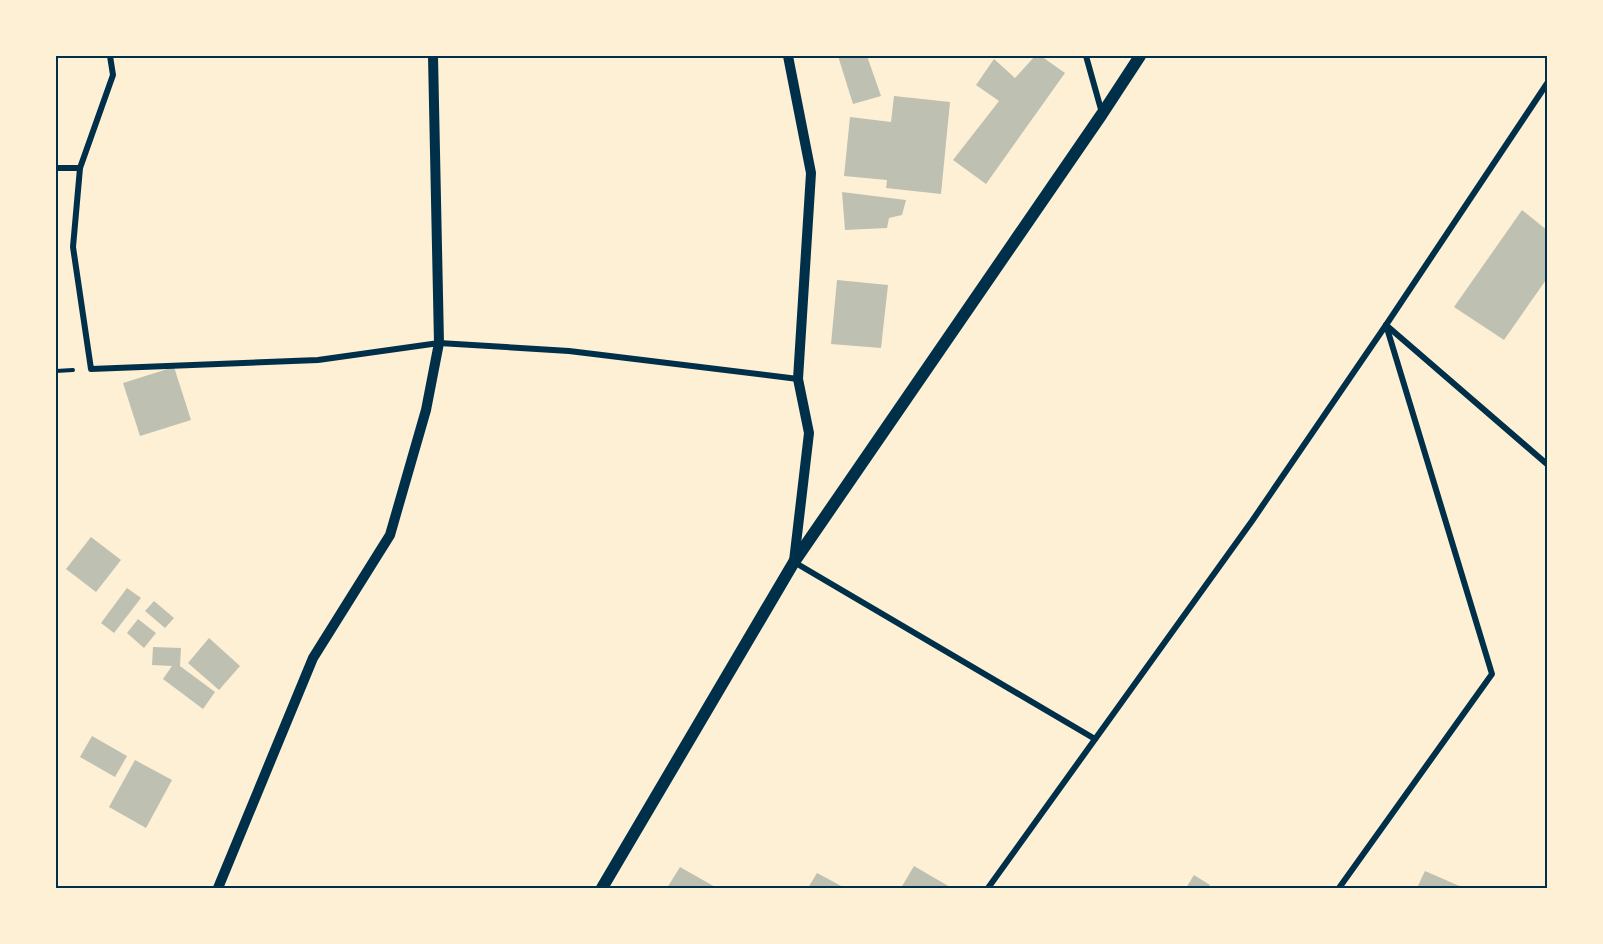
<svg xmlns="http://www.w3.org/2000/svg" width="1603" height="944" font-family="Barlow,sans-serif">
<style>
.building{fill:#bec0b2}
.lines{fill:none;stroke-linecap:round;stroke-linejoin:round}
.path{stroke:#003049;stroke-width:4}
.minor{stroke:#003049;stroke-width:6}
.tertiary{stroke:#003049;stroke-width:10}
.secondary{stroke:#003049;stroke-width:12}
.neatline{fill:none;stroke:#003049;stroke-width:2}
</style>
<rect width="100%" height="100%" fill="#fdf0d5"/>
<g class="building">
<polygon points="838,56 867,56 881,96 853,104"/>
<polygon points="1035,56 1041,56 1065,73 986,184 953,160 999,101 976,85 994,59 1015,78"/>
<polygon points="894,96 950,102 941,194 886,188 887,180 844,176 850,117 891,122"/>
<polygon points="842,192 906,200 902,215 889,218 887,228 845,230"/>
<polygon points="1522,210 1548,231 1548,277 1504,340 1454,307"/>
<polygon points="837,280 888,285 881,348 831,344"/>
<polygon points="174,367 191,420 140,436 123,383"/>
<polygon points="91,537 121,560 96,592 66,569"/>
<polygon points="127,588 141,598 114,633 101,623"/>
<polygon points="154,601 174,618 165,628 145,611"/>
<polygon points="138,619 156,633 144,648 127,633"/>
<polygon points="209,638 240,666 219,690 188,663"/>
<polygon points="153,647 181,648 180,666 215,692 203,709 163,679 172,666 152,665"/>
<polygon points="92,736 127,756 115,777 80,757"/>
<polygon points="135,760 172,780 146,828 109,807"/>
<polygon points="914,866 950,887 949,888 901,888"/>
<polygon points="680,867 717,888 667,888"/>
<polygon points="1425,871 1464,888 1417,888"/>
<polygon points="817,873 845,888 808,888"/>
<polygon points="1194,875 1210,885 1208,888 1186,888"/>
</g>
<g class="lines">
<polyline class="path" points="56,371 73,370"/>
<g class="minor">
<polyline points="1086,56 1102,113"/>
<polyline points="56,168 80,168 73,247 91,369 318,360 439,343 569,351 798,379"/>
<polyline points="80,168 113,75 110,56"/>
<polyline points="1386,325 1548,465"/>
<polyline points="794,562 1095,739"/>
<polyline points="988,888 1252,521 1386,325 1548,82"/>
<polyline points="1339,888 1492,674 1386,325"/>
</g>
<g class="tertiary">
<polyline points="788,56 811,173 798,379 809,433 794,561"/>
<polyline points="218,888 313,658 390,535 426,410 439,343 433,56"/>
</g>
<polyline class="secondary" points="602,888 794,562 1102,114 1140,56"/>
</g>
<rect width="1603" height="944" fill="none" stroke="#fdf0d5" stroke-width="114"/>
<rect x="57" y="57" width="1489" height="830" class="neatline"/>
</svg>
